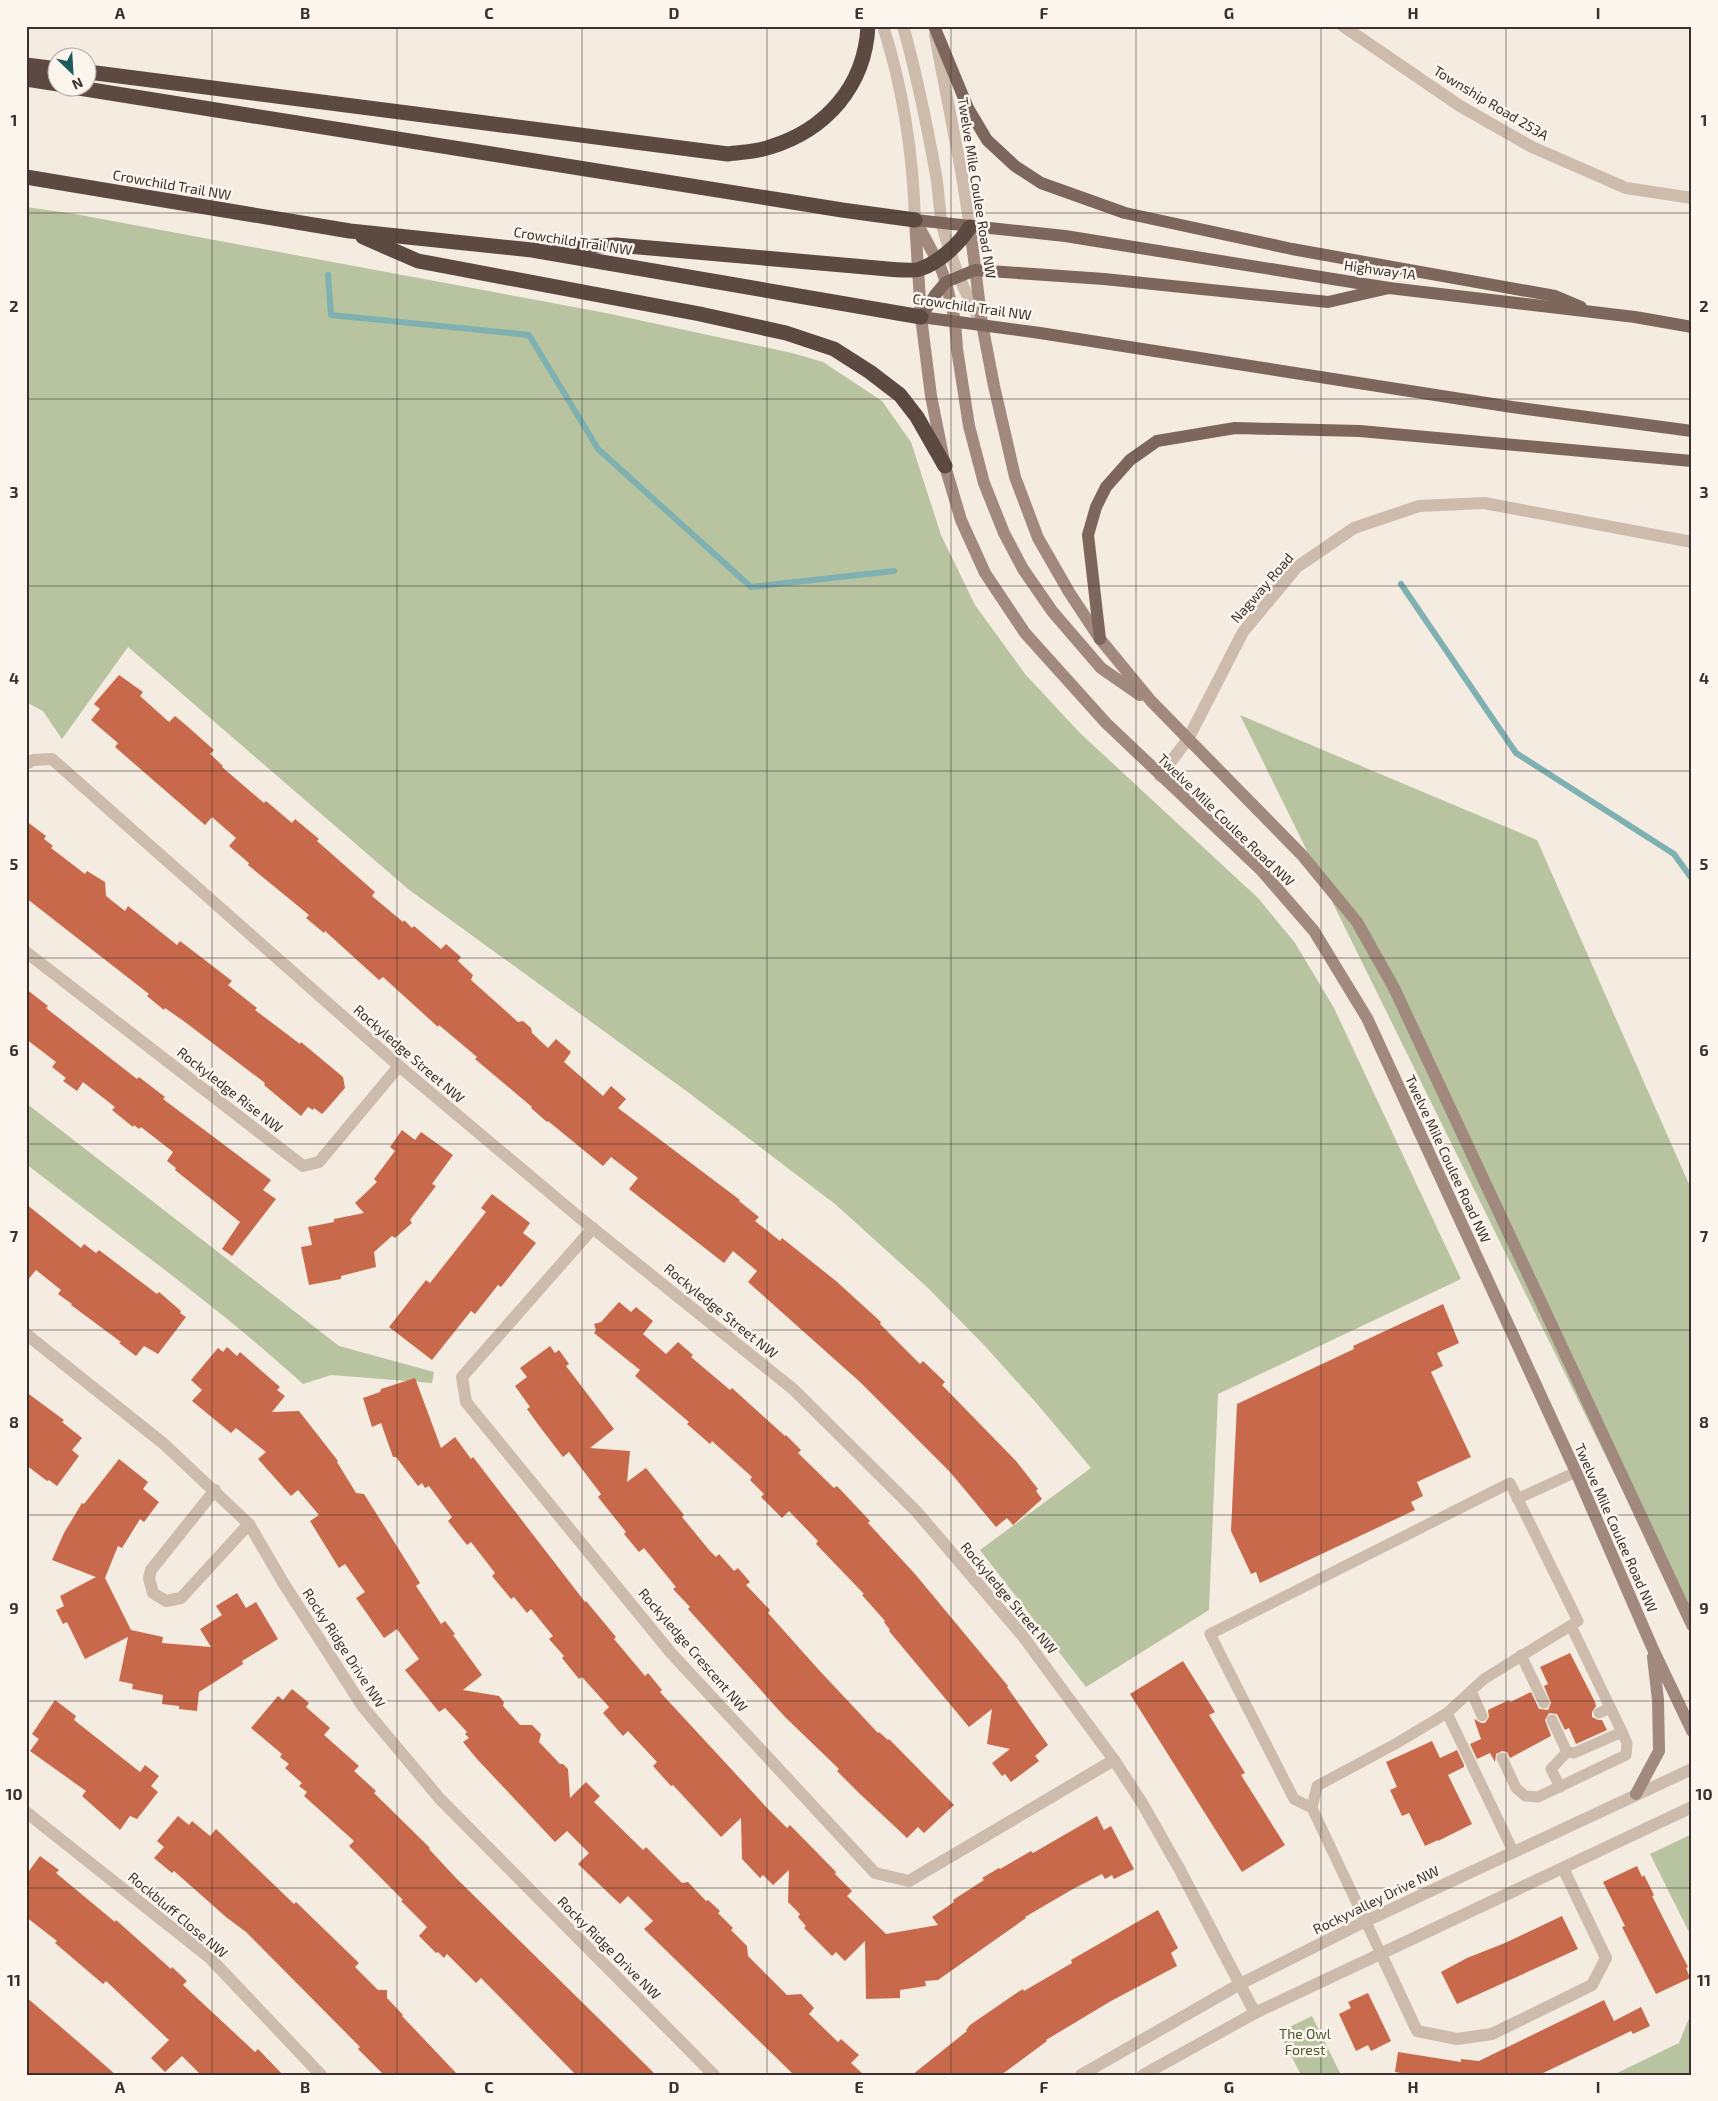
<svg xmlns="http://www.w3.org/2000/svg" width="1718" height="2101" font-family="'Exo 2',sans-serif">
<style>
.green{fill:#b8c4a0}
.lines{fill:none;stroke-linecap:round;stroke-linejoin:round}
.stream{stroke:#7fb0b2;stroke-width:6}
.building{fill:#c8694b}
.service{stroke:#cdbbac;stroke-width:11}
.minor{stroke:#cdbbac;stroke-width:12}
.tertiary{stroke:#cdbbac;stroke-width:12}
.secondary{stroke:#a18a7d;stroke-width:12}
.primary{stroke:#7d675c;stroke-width:12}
.motorway{stroke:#5c4a42;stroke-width:15}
.grid{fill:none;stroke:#3b302b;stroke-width:1;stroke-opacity:0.55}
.labels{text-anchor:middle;stroke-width:5;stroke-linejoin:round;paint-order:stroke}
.street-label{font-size:14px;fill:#3b302b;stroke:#fbf5ee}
.park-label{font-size:14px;fill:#4a5a2e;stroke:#fbf5ee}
.neatline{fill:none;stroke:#3b302b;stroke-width:2}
.grid-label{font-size:16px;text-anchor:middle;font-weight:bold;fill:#3b302b}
</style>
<rect width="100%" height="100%" fill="#f4ebe1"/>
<g class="green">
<polygon points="26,207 75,214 606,313 792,353 823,362 882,401 911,442 941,535 975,605 1025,674 1081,734 1258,898 1295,943 1334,1008 1461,1279 1218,1394 1209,1610 1086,1687 980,1550 1091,1468 1038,1405 983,1344 928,1288 835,1204 685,1090 408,889 128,647 62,739 43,711 26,702"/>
<polygon points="1240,715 1537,840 1692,1191 1692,1631"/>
<path d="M26,1103l313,243 95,26 -2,11 -101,-8 -28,9c-87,-79 -184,-148 -277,-220z"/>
<polygon points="1692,1834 1692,1938 1650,1854"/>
<polygon points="1692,2011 1692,2075 1613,2075 1679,2043"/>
<polygon points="1312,2016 1341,2075 1301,2075 1279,2032"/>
</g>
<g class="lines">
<g class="stream">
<polyline points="328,275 331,315 529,335 598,449 751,587 894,571"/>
<polyline points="1401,584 1516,753 1674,854 1692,879"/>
</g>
</g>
<g class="building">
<polygon points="119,675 143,692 140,696 169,722 175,716 187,726 214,750 210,754 223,766 222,767 264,803 266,801 292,823 295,819 319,839 317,841 375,892 372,896 403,922 404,920 412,928 414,926 441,949 446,944 461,957 458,961 473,975 471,980 518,1022 523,1021 531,1028 532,1033 548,1048 556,1039 571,1052 564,1062 603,1096 611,1086 626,1099 618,1108 740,1200 739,1201 759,1217 755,1221 780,1241 782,1238 836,1281 881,1322 880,1324 920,1364 923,1361 945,1382 942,1385 1016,1461 1038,1489 1036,1491 1042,1499 1013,1525 1007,1518 996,1527 950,1472 860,1382 748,1282 757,1271 733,1251 724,1263 629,1189 638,1178 611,1157 603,1166 548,1121 547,1122 531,1108 532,1107 475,1059 477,1057 439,1025 438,1027 383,977 379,980 325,931 324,933 306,918 309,915 248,865 249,863 229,846 236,838 212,817 205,825 115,747 118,743 91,720 100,709 94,704"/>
<polygon points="26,821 46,836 44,839 53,846 51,848 85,874 87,871 105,882 106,896 125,911 128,906 177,945 180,941 210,964 232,981 228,985 257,1008 255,1010 300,1044 301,1042 343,1077 345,1088 325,1111 322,1114 314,1108 313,1110 308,1107 301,1116 264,1085 265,1083 185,1022 165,1008 164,1010 147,996 149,994 26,898"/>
<polygon points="26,989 48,1006 46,1008 137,1079 139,1077 165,1097 163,1099 271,1180 263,1190 276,1199 232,1256 222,1249 240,1222 175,1170 176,1168 167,1161 173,1152 141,1127 139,1129 134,1125 133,1127 112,1110 115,1107 83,1082 77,1091 63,1081 66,1078 52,1067 56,1062 26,1039"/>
<polygon points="402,1130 415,1140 421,1132 453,1155 432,1184 436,1186 410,1220 412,1223 395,1238 392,1236 374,1252 376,1267 341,1276 341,1279 309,1285 301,1247 312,1245 308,1227 334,1222 334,1219 364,1213 355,1203 377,1182 374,1179 395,1151 390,1147"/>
<polygon points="492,1194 530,1223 523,1233 536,1243 501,1287 498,1285 475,1314 471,1311 432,1360 389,1327 426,1280 430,1283 486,1212 481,1208"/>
<polygon points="26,1204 81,1248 84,1244 96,1253 99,1250 157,1294 159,1292 181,1311 180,1313 186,1317 158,1354 144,1346 136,1356 119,1343 121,1342 71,1305 72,1304 58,1294 61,1290 36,1270 26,1282"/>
<polygon points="619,1302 631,1312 636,1307 653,1321 643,1334 666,1354 678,1342 693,1355 691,1357 730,1390 732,1388 785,1436 786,1435 801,1450 798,1453 834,1488 837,1486 870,1521 868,1523 915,1574 1008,1686 1007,1687 1048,1745 1035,1756 1039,1761 1011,1782 1005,1774 1002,1776 992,1763 1010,1749 987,1744 992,1709 969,1727 889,1631 890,1630 884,1622 885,1621 862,1595 864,1594 816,1544 818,1541 789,1511 782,1518 761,1497 764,1494 750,1480 752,1477 712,1441 710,1444 687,1424 689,1422 635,1376 640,1370 594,1333 596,1330 594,1324 601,1322"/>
<polygon points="1443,1304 1459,1343 1437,1353 1443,1366 1431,1372 1471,1457 1417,1482 1423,1496 1411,1502 1415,1510 1260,1583 1256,1572 1251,1574 1231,1531 1237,1404 1354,1349 1353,1346"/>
<polygon points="550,1346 555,1353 559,1350 569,1364 566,1366 614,1429 590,1448 630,1451 627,1482 646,1468 684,1515 682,1517 709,1550 716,1557 719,1554 734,1571 738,1568 750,1582 746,1585 770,1610 768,1613 818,1669 878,1733 879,1732 888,1740 889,1739 954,1805 924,1833 918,1827 907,1838 859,1793 837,1771 839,1769 785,1717 688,1609 690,1607 673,1589 676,1587 644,1548 639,1552 624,1534 626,1532 598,1497 601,1494 569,1452 563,1457 540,1427 527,1409 530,1407 515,1386 527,1377 520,1368"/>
<polygon points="227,1347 237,1356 240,1352 280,1387 277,1390 285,1396 272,1412 299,1411 338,1461 337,1462 356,1493 364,1494 420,1583 416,1586 441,1624 445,1621 455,1634 453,1635 482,1675 463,1690 499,1696 504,1702 503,1706 520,1725 532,1725 541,1734 539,1742 560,1764 563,1764 568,1769 570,1798 586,1782 600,1796 594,1802 643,1850 646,1847 682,1883 688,1882 706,1901 708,1900 720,1911 718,1913 733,1928 731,1930 747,1946 748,1956 787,1995 801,1994 814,2008 809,2014 838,2042 841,2039 859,2055 851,2063 864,2075 794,2075 644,1929 653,1921 628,1896 620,1904 578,1864 589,1853 567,1831 555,1842 477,1759 463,1742 469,1738 465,1734 467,1732 445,1708 439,1712 405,1670 419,1659 397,1629 384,1638 356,1598 365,1592 345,1564 339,1568 310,1521 319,1515 298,1490 291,1496 258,1459 266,1452 236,1428 231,1433 192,1401 202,1390 191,1380 218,1348 223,1352"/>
<polygon points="415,1378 441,1448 455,1437 471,1459 473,1457 585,1602 586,1601 616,1637 614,1639 645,1676 648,1673 662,1690 660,1692 769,1810 787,1828 790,1825 836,1872 835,1874 852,1891 847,1896 886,1934 938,1925 932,1917 954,1902 953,1900 984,1880 982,1878 999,1868 1000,1869 1031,1851 1033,1853 1097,1816 1104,1830 1111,1826 1134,1869 1114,1879 1112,1875 1105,1879 1102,1874 1073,1889 1025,1917 1026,1918 938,1980 925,1981 926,1986 900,1990 900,1998 866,1999 865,1941 845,1961 836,1952 832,1956 804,1928 806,1926 798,1917 800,1914 788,1902 789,1870 773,1885 763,1875 760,1878 742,1859 741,1818 721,1837 673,1785 671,1786 653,1766 657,1762 628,1731 623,1736 603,1713 609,1707 582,1677 579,1679 562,1658 564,1656 549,1639 553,1636 531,1609 527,1613 514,1597 511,1599 492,1576 495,1573 471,1542 467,1545 448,1521 452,1517 429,1486 425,1488 422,1483 418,1486 396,1457 393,1457 381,1423 372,1427 363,1398 380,1392 381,1389"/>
<polygon points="26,1392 64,1420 62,1422 82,1438 72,1450 79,1456 57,1486 49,1480 47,1481 26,1465"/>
<polygon points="119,1459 148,1482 143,1489 159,1502 144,1522 140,1519 122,1548 118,1546 105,1578 131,1630 163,1637 162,1643 211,1647 200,1629 222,1615 216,1606 237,1593 246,1608 256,1602 278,1639 242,1661 243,1664 199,1692 197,1711 179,1709 179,1706 162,1704 163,1695 132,1689 133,1684 119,1681 128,1637 85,1659 67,1622 63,1624 56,1610 64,1606 60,1596 96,1577 52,1560 64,1533 82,1503 84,1504"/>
<polygon points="1570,1653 1595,1702 1596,1706 1592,1712 1592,1717 1598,1720 1602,1720 1607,1730 1576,1744 1569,1728 1565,1730 1557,1714 1549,1713 1545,1720 1551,1736 1510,1758 1507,1752 1502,1751 1496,1754 1495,1762 1490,1753 1477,1759 1470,1744 1481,1739 1474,1719 1481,1723 1485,1723 1489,1717 1488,1710 1509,1700 1510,1702 1531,1692 1539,1709 1548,1710 1551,1703 1544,1686 1548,1684 1540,1667"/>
<polygon points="1183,1661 1215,1712 1209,1715 1245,1773 1241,1775 1285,1845 1242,1872 1130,1694"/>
<polygon points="292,1689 309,1703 306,1707 330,1728 324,1735 359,1766 354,1771 376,1791 374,1793 430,1848 429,1849 456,1878 656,2075 576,2075 481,1978 476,1983 447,1954 444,1958 438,1952 436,1953 419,1936 427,1927 401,1901 403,1900 349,1846 354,1841 304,1796 307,1792 299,1786 302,1783 285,1768 289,1764 280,1757 282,1754 251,1728 278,1696 283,1700"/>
<polygon points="55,1700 76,1716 74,1720 140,1772 145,1765 159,1776 151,1786 158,1792 137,1819 130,1816 120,1830 82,1796 86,1791 30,1751 39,1739 32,1734"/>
<polygon points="1432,1741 1440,1758 1457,1750 1464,1765 1464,1767 1448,1775 1472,1824 1438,1841 1438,1840 1425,1846 1409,1813 1402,1816 1390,1790 1397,1787 1386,1762"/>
<polygon points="178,1816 189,1825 192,1821 210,1836 216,1829 294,1904 296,1902 359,1963 355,1967 378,1990 387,1990 387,1998 403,2015 402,2016 458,2075 384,2075 358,2049 360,2047 246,1932 226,1917 174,1871 172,1873 154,1858 164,1847 157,1841"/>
<polygon points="40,1856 59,1870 56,1873 115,1922 116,1920 171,1969 172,1967 187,1981 183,1985 255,2052 258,2049 283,2075 201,2075 182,2056 165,2072 151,2058 169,2040 106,1981 103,1984 55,1943 57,1941 26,1917 26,1875"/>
<polygon points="1637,1866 1642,1877 1644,1875 1654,1895 1652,1896 1688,1967 1686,1968 1690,1978 1656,1994 1622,1927 1625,1926 1603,1882"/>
<polygon points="1158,1910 1178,1948 1171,1953 1177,1966 1111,2001 1046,2040 1047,2041 1001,2075 912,2075 967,2031 966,2030 970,2025 1018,1992 1023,1989 1024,1991 1072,1963 1071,1960"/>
<polygon points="1562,1916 1578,1949 1457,2004 1441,1972 1467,1958 1505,1943"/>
<polygon points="1368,1993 1391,2041 1371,2051 1368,2045 1356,2051 1339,2014 1351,2008 1348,2002"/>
<polygon points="26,1997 76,2040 116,2075 32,2075 26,2070"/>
<polygon points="1604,2000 1614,2021 1641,2007 1650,2026 1633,2034 1631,2031 1539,2075 1401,2075 1401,2073 1395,2072 1398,2052 1461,2062 1461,2059 1479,2061"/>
</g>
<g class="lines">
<g class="service">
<polyline points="1517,1499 1576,1472"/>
<polyline points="1521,1655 1544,1703"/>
<polyline points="1471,1691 1482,1716"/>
<polyline points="1447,1713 1513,1851"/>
<polyline points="1599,1713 1610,1708"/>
<polyline points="1552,1720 1567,1752 1574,1753 1622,1732 1571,1626"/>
<polyline points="1502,1758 1516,1788 1525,1796 1538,1797 1626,1755 1627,1743 1622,1732"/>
<polyline points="1560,1787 1551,1769 1567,1752"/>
<polyline points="1312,1808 1294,1799 1210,1634 1510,1483 1578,1621 1484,1679 1447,1713 1397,1743 1317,1786 1312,1808 1381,1954"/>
</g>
<g class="minor">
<polyline points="1343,26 1460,106 1532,147 1626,188 1692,198"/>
<polyline points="26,764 33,760 52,759 399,1066 580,1218 793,1389 916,1511 1022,1635 1114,1760 1142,1803 1180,1870 1255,2013"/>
<polyline points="1160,776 1188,739 1243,632 1297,567 1354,528 1419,506 1484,503 1692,542"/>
<polyline points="26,952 303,1166 319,1162 399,1066"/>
<polyline points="593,1228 462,1377 466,1402 671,1653 875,1873 909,1881 1114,1760"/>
<polyline points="26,1334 164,1444 249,1524 284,1584 363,1707 440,1799 714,2075"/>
<polyline points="215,1490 151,1570 149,1578 153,1593 166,1601 181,1598 249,1524"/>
<polyline points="26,1812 210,1958 321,2075"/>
<polyline points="1381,1954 1417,2031 1457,2039 1492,2034 1592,1985 1606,1958 1563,1868"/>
</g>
<g class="tertiary">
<path d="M883,26c20,62 30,130 32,194"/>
<path d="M903,26c14,49 24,99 33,149 3,17 3,34 6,50 9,34 23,69 40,99"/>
<polyline points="935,35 961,170 970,227"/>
<polyline points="1081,2075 1240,1984 1366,1921 1692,1769"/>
<polyline points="1143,2075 1255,2013 1692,1807"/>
</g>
<g class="secondary">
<polyline points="915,220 921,317 931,396 945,466 961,520 985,573 1025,633 1106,723 1262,871 1314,931 1367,1018 1576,1472 1652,1647 1692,1731"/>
<polyline points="918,225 940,266 946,282 955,321 957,349 969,426 984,483 1004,533 1023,569 1052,611 1101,668 1140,695"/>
<polyline points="970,227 982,324 994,386 1015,477 1038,538 1069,592 1100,639 1151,701 1302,855 1357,922 1394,988 1692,1625"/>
<polyline points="1636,1794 1659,1751 1658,1700 1653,1657"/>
</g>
<g class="primary">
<polyline points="934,26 968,108 987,140 1015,166 1041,183 1125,213 1292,249 1555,296 1581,307"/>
<polyline points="915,220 1065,236 1389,288 1635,317 1692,327"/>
<polyline points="1389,288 1328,302 1104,279 975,270 946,282 935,295 921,317 1040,333 1512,407 1692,431"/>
<polyline points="1100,639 1088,535 1096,507 1106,487 1130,460 1157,441 1235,428 1360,431 1692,461"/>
</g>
<g class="motorway">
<polyline points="26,65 58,69"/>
<path d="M88,72l640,82c13,-2 29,-2 42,-7 56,-17 95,-61 98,-121"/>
<polyline points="26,79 58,84"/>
<polyline points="79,88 842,210 915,220"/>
<polyline points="26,177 350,231 532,250 921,317"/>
<polyline points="363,237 418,261 700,314 786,333 834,349 870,372 900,395 917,417 945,466"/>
<path d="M559,248l57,-3 261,23c11,1 34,4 43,1 20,-7 39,-25 50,-42"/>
</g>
</g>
<path class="grid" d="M212,26v2049M397,26v2049M582,26v2049M767,26v2049M951,26v2049M1136,26v2049M1321,26v2049M1506,26v2049M26,213h1666M26,399h1666M26,586h1666M26,771h1666M26,958h1666M26,1144h1666M26,1330h1666M26,1515h1666M26,1701h1666M26,1888h1666"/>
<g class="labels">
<g class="street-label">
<text transform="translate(1491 103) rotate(31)" y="5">Township Road 253A</text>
<text transform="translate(172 185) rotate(10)" y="5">Crowchild Trail NW</text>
<text transform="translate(977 188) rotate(81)" y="5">Twelve Mile Coulee Road NW</text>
<text transform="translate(573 241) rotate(9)" y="5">Crowchild Trail NW</text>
<text transform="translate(1380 270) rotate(8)" y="5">Highway 1A</text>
<text transform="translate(972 307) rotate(8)" y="5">Crowchild Trail NW</text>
<text transform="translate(1262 588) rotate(-49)" y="5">Nagway Road</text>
<text transform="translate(1226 820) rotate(44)" y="5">Twelve Mile Coulee Road NW</text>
<text transform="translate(409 1054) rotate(41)" y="5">Rockyledge Street NW</text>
<text transform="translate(230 1090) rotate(38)" y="5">Rockyledge Rise NW</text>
<text transform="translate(1448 1159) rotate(65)" y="5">Twelve Mile Coulee Road NW</text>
<text transform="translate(721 1311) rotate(39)" y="5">Rockyledge Street NW</text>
<text transform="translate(1616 1528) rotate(66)" y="5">Twelve Mile Coulee Road NW</text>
<text transform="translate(1009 1598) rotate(50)" y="5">Rockyledge Street NW</text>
<text transform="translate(344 1648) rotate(57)" y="5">Rocky Ridge Drive NW</text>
<text transform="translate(693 1650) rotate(49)" y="5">Rockyledge Crescent NW</text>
<text transform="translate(1376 1900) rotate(-26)" y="5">Rockyvalley Drive NW</text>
<text transform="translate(178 1915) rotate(40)" y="5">Rockbluff Close NW</text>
<text transform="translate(609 1948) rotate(45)" y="5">Rocky Ridge Drive NW</text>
</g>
<g class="park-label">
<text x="1305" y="2039">The Owl<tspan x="1305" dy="16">Forest</tspan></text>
</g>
</g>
<rect width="1718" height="2101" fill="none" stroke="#fbf5ee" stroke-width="55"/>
<g transform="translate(72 72) rotate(155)"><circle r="24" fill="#fbf5ee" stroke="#aea6a0"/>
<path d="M0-4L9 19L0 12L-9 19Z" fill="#1f5a5e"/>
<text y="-8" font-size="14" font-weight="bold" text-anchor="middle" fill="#3b302b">N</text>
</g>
<rect x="28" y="28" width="1662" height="2046" class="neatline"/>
<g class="grid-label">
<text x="120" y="19">A</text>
<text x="305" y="19">B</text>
<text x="489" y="19">C</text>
<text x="674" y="19">D</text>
<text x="859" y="19">E</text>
<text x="1044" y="19">F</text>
<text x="1229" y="19">G</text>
<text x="1413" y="19">H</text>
<text x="1598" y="19">I</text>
<text x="14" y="126">1</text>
<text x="1704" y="126">1</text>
<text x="14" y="312">2</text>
<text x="1704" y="312">2</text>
<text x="14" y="498">3</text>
<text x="1704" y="498">3</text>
<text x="14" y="684">4</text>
<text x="1704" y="684">4</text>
<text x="14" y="870">5</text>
<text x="1704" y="870">5</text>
<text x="14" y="1056">6</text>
<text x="1704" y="1056">6</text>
<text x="14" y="1242">7</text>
<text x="1704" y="1242">7</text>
<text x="14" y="1428">8</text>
<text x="1704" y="1428">8</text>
<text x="14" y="1614">9</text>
<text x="1704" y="1614">9</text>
<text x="14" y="1800">10</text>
<text x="1704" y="1800">10</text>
<text x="14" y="1986">11</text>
<text x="1704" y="1986">11</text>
<text x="120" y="2093">A</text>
<text x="305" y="2093">B</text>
<text x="489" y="2093">C</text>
<text x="674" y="2093">D</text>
<text x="859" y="2093">E</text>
<text x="1044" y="2093">F</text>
<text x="1229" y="2093">G</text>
<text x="1413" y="2093">H</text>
<text x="1598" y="2093">I</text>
</g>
</svg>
